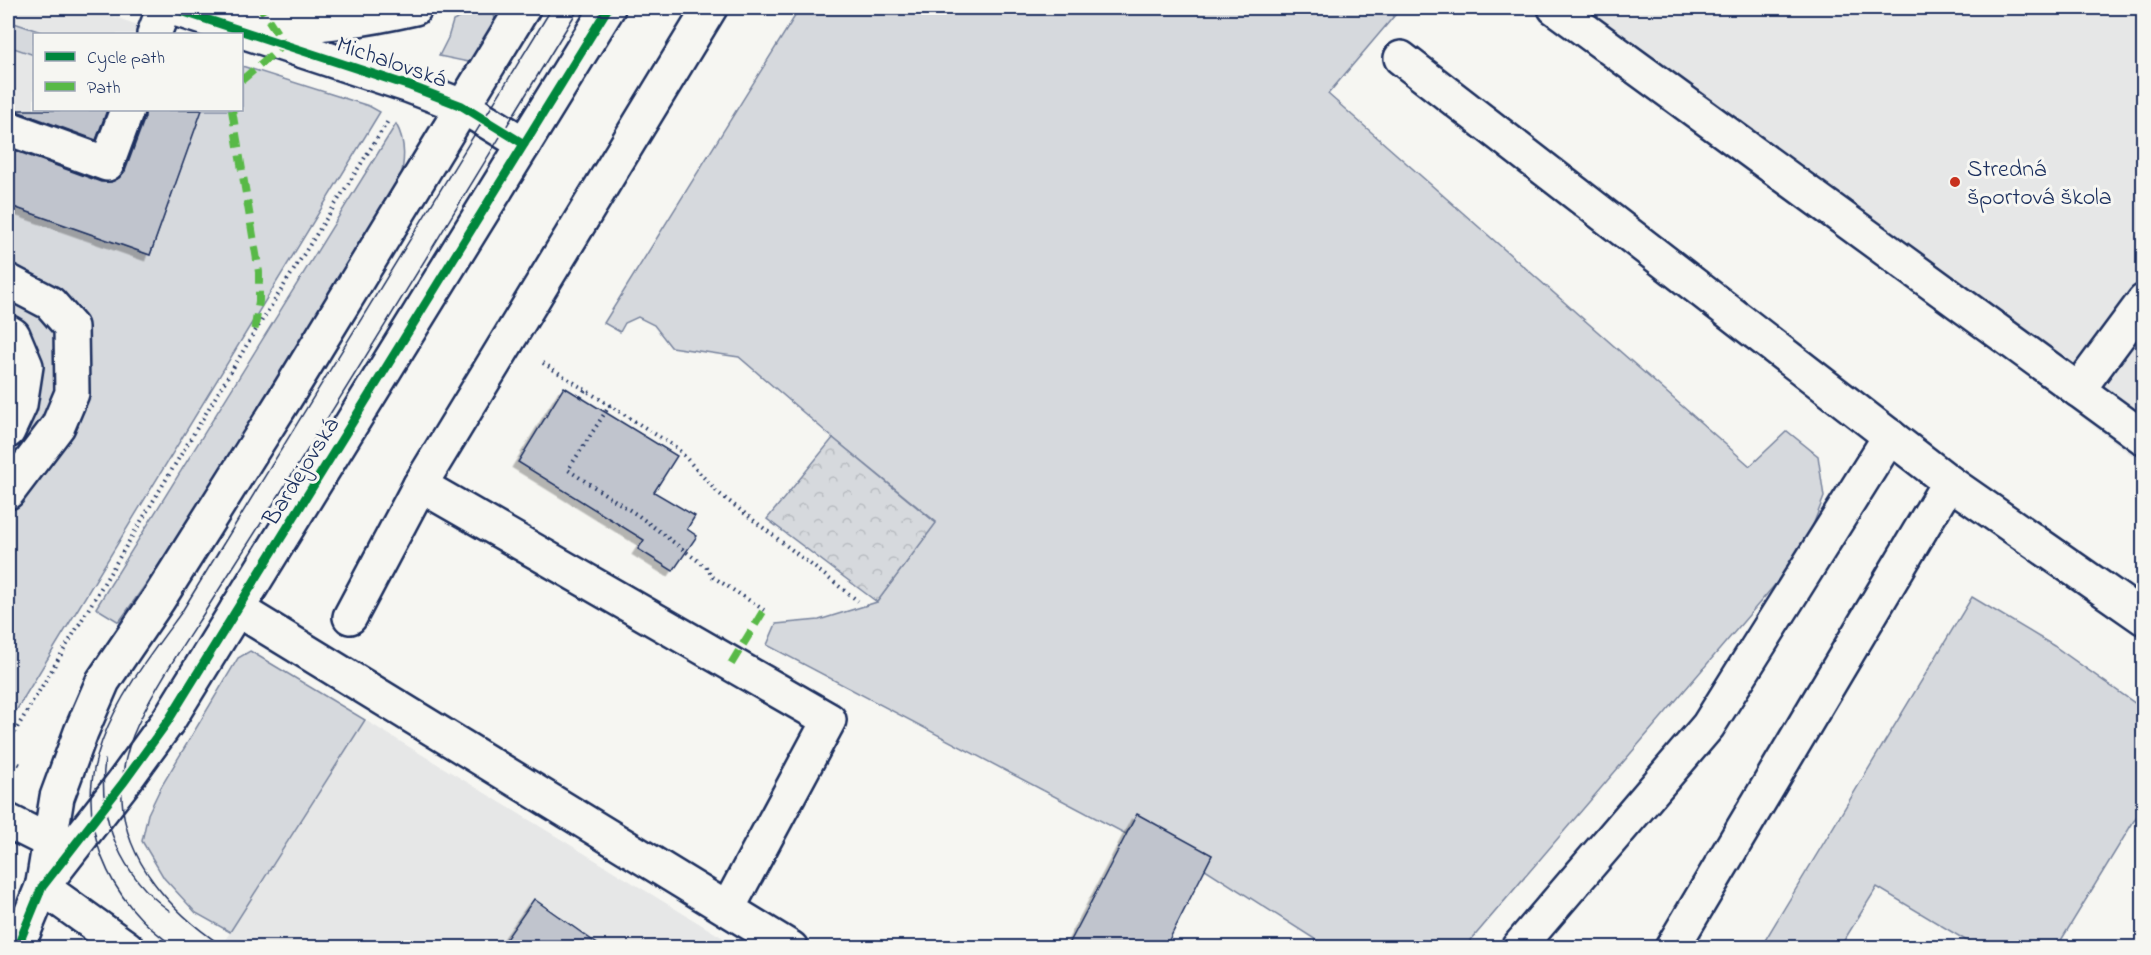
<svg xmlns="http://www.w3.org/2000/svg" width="2151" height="955" font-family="'Indie Flower',sans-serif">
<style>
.built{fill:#e6e7e7}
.green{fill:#d6d9dd;stroke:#78849e;stroke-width:1.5}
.park{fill:url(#park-crowns);stroke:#78849e;stroke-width:1.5}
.building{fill:#c0c4cd;stroke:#1b2f5e;stroke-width:1.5;filter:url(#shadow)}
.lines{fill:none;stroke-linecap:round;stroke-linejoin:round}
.minor-casing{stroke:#1b2f5e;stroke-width:38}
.path{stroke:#1b2f5e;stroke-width:4;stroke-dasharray:1.5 4.5;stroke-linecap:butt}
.minor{stroke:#f6f6f2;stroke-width:33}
.tram{stroke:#1b2f5e;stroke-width:1.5}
.quiet{stroke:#58b947;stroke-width:8;stroke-dasharray:15 8;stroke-linecap:butt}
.cycleway-casing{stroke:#f6f6f2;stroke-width:13}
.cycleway{stroke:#00873e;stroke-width:9}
.poi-dot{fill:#c8321e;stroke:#f6f6f2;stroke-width:2}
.labels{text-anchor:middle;stroke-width:6;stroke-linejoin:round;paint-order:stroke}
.street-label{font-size:24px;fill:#1b2f5e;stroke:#f6f6f2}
.poi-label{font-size:24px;fill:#1b2f5e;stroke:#f6f6f2;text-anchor:start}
</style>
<defs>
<pattern id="park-crowns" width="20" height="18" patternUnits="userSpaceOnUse" patternTransform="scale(1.5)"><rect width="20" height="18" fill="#d6d9dd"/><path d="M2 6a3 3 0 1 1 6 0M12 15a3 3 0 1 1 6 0" fill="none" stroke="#b7bbc0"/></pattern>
<filter id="shadow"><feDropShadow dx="-5.5" dy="5.5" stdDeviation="0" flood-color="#0004"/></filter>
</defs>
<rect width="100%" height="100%" fill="#f6f6f2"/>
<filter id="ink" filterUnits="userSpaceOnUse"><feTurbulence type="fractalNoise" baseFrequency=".0167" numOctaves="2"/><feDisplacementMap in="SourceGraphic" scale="12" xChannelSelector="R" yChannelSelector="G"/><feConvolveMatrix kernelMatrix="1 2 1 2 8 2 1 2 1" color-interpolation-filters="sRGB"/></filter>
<g filter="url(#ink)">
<g class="built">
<polygon points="8,8 89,8 138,25 155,34 34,34 34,110 181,110 200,116 150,255 8,205"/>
<polygon points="1530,8 2143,8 2143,464 2004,357"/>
<polygon points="365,720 738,947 220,948"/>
</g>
<g class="green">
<polygon points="488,8 494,12 495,22 473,63 439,56 448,38 453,21 479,9"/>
<polygon points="800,8 1401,8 1328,94 1750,466 1787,431 1818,456 1824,497 1802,553 1465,947 1327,947 1205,869 1212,855 1137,815 1126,834 767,645 776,624 819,620 877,602 936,522 833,438 739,357 671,347 654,325 638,317 625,323 620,332 604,323"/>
<polygon points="8,21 47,34 34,34 34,55 8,46"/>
<polygon points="242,66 369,106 380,112 8,724 8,205 150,255 199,116 181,110 242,110"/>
<path d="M396,124c11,19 8,39 4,60l-185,302 -96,136 -23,-14z"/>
<polygon points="1972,597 2054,646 2143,709 2143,806 2057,947 1977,947 1877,887 1840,947 1761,947"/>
<polygon points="250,651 365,720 230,932 196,913 164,878 142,841 148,814 161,787 238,658"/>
</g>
<polygon class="park" points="833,438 936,523 877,602 767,519"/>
<g class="building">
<polygon points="8,110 107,110 96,140 14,110"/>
<polygon points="145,110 202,110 150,255 8,205 8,148 101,182 111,182 119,178 125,171 145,117"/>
<polygon points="564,387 677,456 654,492 695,516 687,529 697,536 673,571 638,549 644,540 518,462"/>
<polygon points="1137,814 1212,855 1165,948 1067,948"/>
<polygon points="534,899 603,948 500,948"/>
</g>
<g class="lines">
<defs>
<g id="minor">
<polyline points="172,8 410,86 462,106 524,144"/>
<polyline points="1555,8 2144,438"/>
<path d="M254,26c54,2 109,-6 161,-18"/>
<polyline points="154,34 164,8"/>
<polyline points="1401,58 1949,482"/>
<polyline points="8,128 107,164 127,110"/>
<polyline points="8,281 50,303 71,327 72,393 58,426 8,492"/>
<polyline points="8,332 13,335 26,366 20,405 8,431"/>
<polyline points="2078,390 2144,301"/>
<polyline points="420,485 829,720 728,908"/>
<polyline points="237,609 791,948"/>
<polyline points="350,617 420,485 710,8"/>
<polyline points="8,821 48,841 69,848"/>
<polyline points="43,883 57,797 81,732 103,681 158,600 289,392 523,8"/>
<polyline points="42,887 127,948"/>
<polyline points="17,948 42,887 123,783 168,721 608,8"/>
<polyline points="1518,948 1708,726 1890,436"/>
<polyline points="1672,948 1949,482 2144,618"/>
</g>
</defs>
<use href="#minor" class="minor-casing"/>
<g class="path">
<polyline points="543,363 677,448 717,492 858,601"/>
<polyline points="581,397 585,390"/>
<polyline points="610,405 568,470 639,516 706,567 713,577 764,610"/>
<polyline points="8,743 254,333 388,121"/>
<polyline points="8,758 21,765"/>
</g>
<use href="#minor" class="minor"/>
<g class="tram">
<path d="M105,760c-8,59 16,116 65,151"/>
<path d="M221,945c-49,-33 -96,-83 -99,-146 -1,-25 5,-52 16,-75 19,-40 44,-77 68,-114 34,-54 69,-109 104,-164 91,-145 179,-292 269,-438"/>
<path d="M177,948c-70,-45 -105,-127 -75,-207 16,-45 51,-90 79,-128l371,-605"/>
</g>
<g class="quiet">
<polyline points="242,80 284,44 261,8"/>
<polyline points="232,110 259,272 259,301 254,333"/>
<polyline points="731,664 764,610"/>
</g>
<defs>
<g id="cycleway">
<polyline points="172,8 410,86 462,106 524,144"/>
<polyline points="17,948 42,887 123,783 168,721 608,8"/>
</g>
</defs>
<use href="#cycleway" class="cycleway-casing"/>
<use href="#cycleway" class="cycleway"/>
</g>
</g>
<circle class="poi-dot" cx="1955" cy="182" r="6"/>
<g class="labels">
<g class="street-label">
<text transform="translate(392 61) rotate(19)" y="8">Michalovská</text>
<text transform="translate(300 471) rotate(-58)" y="8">Bardejovská</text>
</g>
<g class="poi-label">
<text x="1967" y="176">Stredná<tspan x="1967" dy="28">športová škola</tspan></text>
</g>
</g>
<rect width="2151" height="955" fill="none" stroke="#f6f6f2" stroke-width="30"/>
<rect x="15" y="15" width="2121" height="925" fill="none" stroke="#1b2f5e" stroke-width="2" filter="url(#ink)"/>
<rect x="33" y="33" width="210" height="78" fill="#f6f6f2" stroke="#9ea6b7" stroke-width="1.5"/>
<rect x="45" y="52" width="30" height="9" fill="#00873e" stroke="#9ea6b7" stroke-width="1.5"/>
<text x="87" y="63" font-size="18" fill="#1b2f5e">Cycle path</text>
<rect x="45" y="82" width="30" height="9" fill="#58b947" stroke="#9ea6b7" stroke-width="1.5"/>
<text x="87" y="93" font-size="18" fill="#1b2f5e">Path</text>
</svg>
